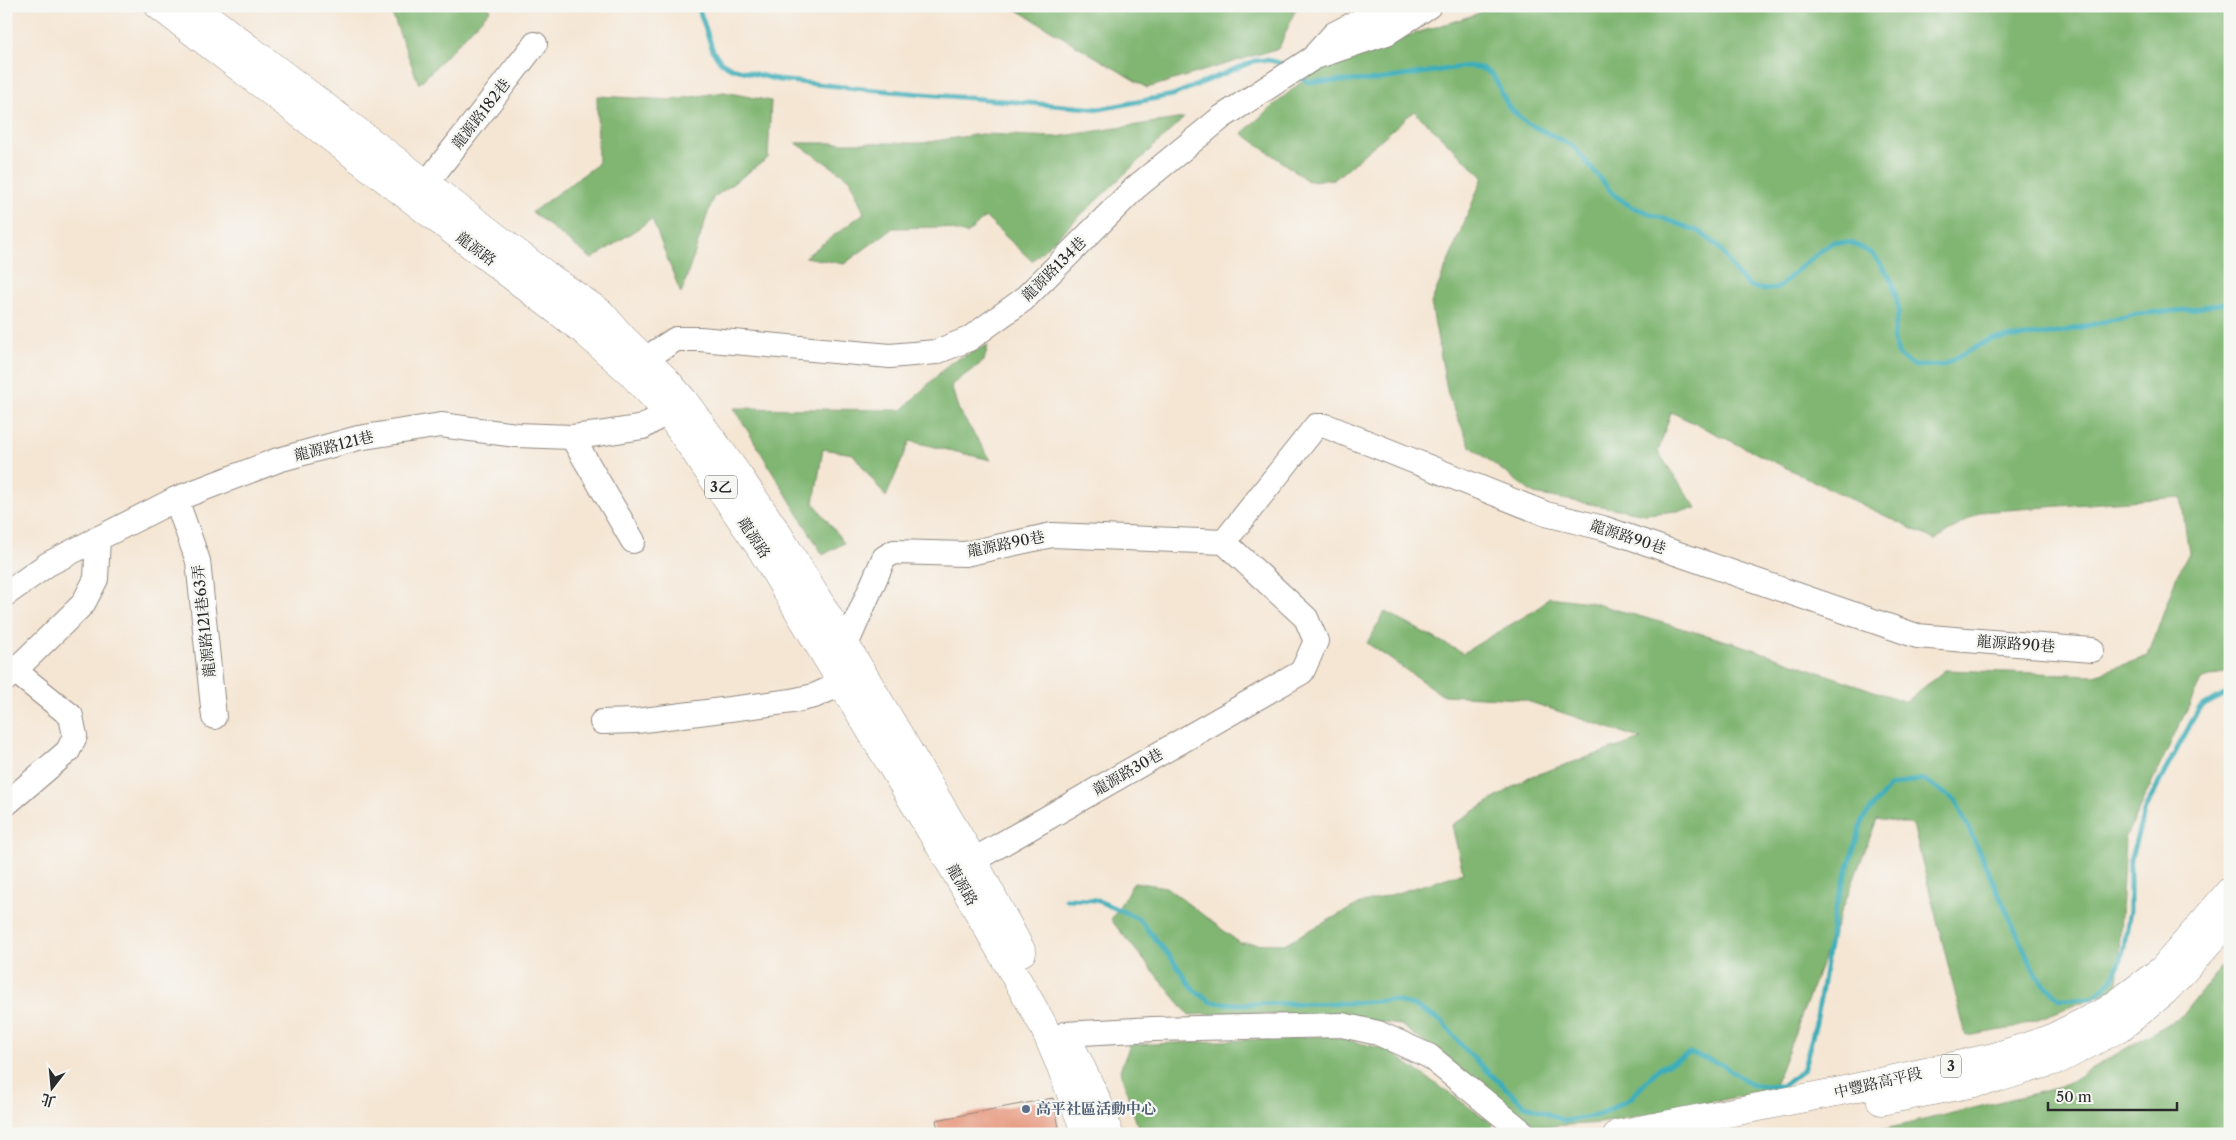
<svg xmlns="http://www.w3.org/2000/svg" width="2236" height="1140" font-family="'Libre Caslon Text','Noto Serif TC',serif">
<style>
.forest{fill:#80b672;stroke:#56704e}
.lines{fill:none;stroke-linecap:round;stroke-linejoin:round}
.stream{stroke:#3eaeb9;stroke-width:5}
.building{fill:#e59176}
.minor-casing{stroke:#908880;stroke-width:26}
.major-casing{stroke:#908880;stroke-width:29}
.minor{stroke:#fff;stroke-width:24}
.major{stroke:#fff;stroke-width:28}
.service-dot{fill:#5c6f8a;stroke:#f6f6f2;stroke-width:2}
.labels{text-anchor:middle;stroke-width:4.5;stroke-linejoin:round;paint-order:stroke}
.shield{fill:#f6f6f2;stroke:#686867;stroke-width:1}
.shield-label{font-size:14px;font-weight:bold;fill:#2b2b2b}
.street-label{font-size:15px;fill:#2b2b2b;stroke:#f6f6f2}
.service-label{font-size:15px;font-weight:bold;fill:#4e5e75;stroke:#f6f6f2;text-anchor:start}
</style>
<rect width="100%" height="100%" fill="#f6f6f2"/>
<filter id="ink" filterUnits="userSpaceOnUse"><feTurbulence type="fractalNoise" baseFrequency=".02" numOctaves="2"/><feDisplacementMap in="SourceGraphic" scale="10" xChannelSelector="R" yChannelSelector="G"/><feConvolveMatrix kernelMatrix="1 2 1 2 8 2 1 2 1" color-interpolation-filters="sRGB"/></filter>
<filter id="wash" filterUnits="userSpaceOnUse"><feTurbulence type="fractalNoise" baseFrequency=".0096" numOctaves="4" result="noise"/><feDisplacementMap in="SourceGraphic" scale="20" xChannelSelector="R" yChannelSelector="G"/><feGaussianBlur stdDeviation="1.12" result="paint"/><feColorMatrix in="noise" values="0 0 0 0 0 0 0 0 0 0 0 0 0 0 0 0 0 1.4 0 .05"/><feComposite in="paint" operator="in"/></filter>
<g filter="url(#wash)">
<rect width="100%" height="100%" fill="#f5e6d4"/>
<g class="forest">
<polygon points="389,6 487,6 491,9 419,84"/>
<polygon points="1011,6 1297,6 1279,48 1147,88"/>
<polygon points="1493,6 2226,6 2230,13 2230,670 2201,680 2125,838 2117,989 2014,1028 1966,1036 1913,825 1877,819 1773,1090 1601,1123 1537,1127 1401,1025 1343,1018 1242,1013 1189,1015 1111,920 1134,882 1166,887 1240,943 1284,944 1357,905 1463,873 1452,825 1529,777 1642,739 1521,699 1442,695 1367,643 1385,612 1463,653 1537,609 1549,597 1589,602 1741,645 1906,702 1945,670 2095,675 2148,656 2177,575 2189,553 2181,497 1980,512 1935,540 1671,412 1658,452 1697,509 1646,514 1534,494 1470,446 1448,395 1431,303 1483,177 1414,111 1335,179 1308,181 1242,133 1324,62 1474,15"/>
<polygon points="724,92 771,101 768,158 713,198 681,294 652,219 592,259 532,212 598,164 597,96 672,100"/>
<polygon points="1184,118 1032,261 985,217 967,234 941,227 893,228 844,264 805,257 864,213 850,179 796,143 922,143 981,134 1056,137"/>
<polygon points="988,345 984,361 951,385 959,411 991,460 910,441 886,497 853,454 823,449 814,503 844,543 823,555 734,408 902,410 951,362"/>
<polygon points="2230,955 2230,1134 1865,1134 2061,1087 2184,1014"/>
<polygon points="1331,1036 1388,1050 1493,1124 1489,1134 1140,1134 1120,1070 1130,1045"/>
</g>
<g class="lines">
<g class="stream">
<path d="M698,6l15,45 8,11 10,6 48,12 85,9 236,20 73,-14 81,-34c13,-2 22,-1 33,6"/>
<polyline points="1298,75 1308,82 1377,80 1467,66 1481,68 1493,75 1508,106 1525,122 1573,146 1613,194 1630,206 1700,232 1718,246 1737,274 1749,286 1764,290 1780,287 1796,271 1832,242 1852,243 1873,254 1892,281 1899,310 1893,338 1899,356 1915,366 1943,365 1991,339 2051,334 2138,314 2187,310 2230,302"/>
<polyline points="1066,899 1096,900 1138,918 1174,962 1194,990 1211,1002 1238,1004 1353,1003 1392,1000 1417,1007 1442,1022 1470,1055 1523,1104 1565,1121 1599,1115 1631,1098 1658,1069 1690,1053 1721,1064 1754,1086 1782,1086 1803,1071 1816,1023 1835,910 1863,819 1890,786 1923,779 1956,801 2036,975 2059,999 2092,998 2111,981 2123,952 2130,910 2130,861 2145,809 2199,708 2230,691"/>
</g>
</g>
<g id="blocks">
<polygon class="building" points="1053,1098 1060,1132 939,1134 936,1120"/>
</g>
</g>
<g filter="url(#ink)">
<use href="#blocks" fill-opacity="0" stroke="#908880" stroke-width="1"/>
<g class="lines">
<defs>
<g id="minor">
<polyline points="1316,54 1334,34 1371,15 1396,6"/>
<polyline points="426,184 535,44"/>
<polyline points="632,371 645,359 676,339 700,339 890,356 936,352 969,339 1023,300 1135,188 1222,117 1313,58 1387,33 1429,6"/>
<polyline points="572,437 633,541"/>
<polyline points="176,499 198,561 214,717"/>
<polyline points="1224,542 1316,426 1326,426 1546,514 1603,528 1917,636 2092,650"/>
<polyline points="6,594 48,564 176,499 278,460 358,438 441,425 516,435 572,437 598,434 643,427 682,402"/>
<polyline points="846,645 884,558 894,552 965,554 1052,535 1224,542 1306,618 1316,641 1302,672 958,869"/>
<polyline points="6,679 83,604 96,579 98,538"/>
<polyline points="602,722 636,721 792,701 814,696 859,676"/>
<polyline points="6,804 68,751 75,736 71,716 15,671"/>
<polyline points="1065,1034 1153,1029 1342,1025 1378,1033 1429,1056 1525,1134"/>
</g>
<g id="major">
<polyline points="159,6 585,332 630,372 668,412 760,547 955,871 1043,1025 1061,1067 1086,1134"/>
<polyline points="193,6 546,275 601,313 623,338 666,380 684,401 738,475 778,534 863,674 973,860 1022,952"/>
<polyline points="1070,1044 1098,1103 1109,1134"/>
<polyline points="1881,1101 1995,1079 2060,1059 2121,1027 2165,991 2230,920"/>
<polyline points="1618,1134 1836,1092 1994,1057 2050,1039 2108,1010 2162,970 2230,891"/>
</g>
</defs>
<use href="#minor" class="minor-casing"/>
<use href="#major" class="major-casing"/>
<use href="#minor" class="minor"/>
<use href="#major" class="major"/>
</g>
</g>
<circle class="service-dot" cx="1026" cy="1109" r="5"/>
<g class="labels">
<g class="shield">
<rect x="705" y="475.5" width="32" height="23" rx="4"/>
<rect x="1941" y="1054.5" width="20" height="23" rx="4"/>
</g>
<g class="shield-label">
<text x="721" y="492">3乙</text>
<text x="1951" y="1071">3</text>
</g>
<g class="street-label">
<text transform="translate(481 114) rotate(-52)" y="5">龍源路182巷</text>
<text transform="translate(476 249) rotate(37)" y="5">龍源路</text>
<text transform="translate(1054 269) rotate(-45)" y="5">龍源路134巷</text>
<text transform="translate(334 446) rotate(-14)" y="5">龍源路121巷</text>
<text transform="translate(1628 537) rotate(18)" y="5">龍源路90巷</text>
<text transform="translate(754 538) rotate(57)" y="5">龍源路</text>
<text transform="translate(1006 544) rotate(-11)" y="5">龍源路90巷</text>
<text transform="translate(204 621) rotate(-96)" y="5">龍源路121巷63弄</text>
<text transform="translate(2016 644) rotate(4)" y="5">龍源路90巷</text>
<text transform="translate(1128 772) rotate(-30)" y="5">龍源路30巷</text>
<text transform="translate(962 885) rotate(60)" y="5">龍源路</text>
<text transform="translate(1878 1083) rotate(-13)" y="5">中豐路高平段</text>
</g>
<g class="service-label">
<text x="1036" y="1114">高平社區活動中心</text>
</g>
</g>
<rect width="2236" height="1140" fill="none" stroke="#f6f6f2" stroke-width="25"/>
<g transform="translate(52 1088) rotate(196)" stroke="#f6f6f2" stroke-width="4" paint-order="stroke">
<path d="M0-4L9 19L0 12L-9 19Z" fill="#2b2b2b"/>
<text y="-8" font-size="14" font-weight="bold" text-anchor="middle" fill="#2b2b2b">北</text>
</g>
<path d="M2048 1102v8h129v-8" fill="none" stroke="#2b2b2b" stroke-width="2.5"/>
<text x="2056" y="1102" font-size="15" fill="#2b2b2b" stroke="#f6f6f2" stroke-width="4" paint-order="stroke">50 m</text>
</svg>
